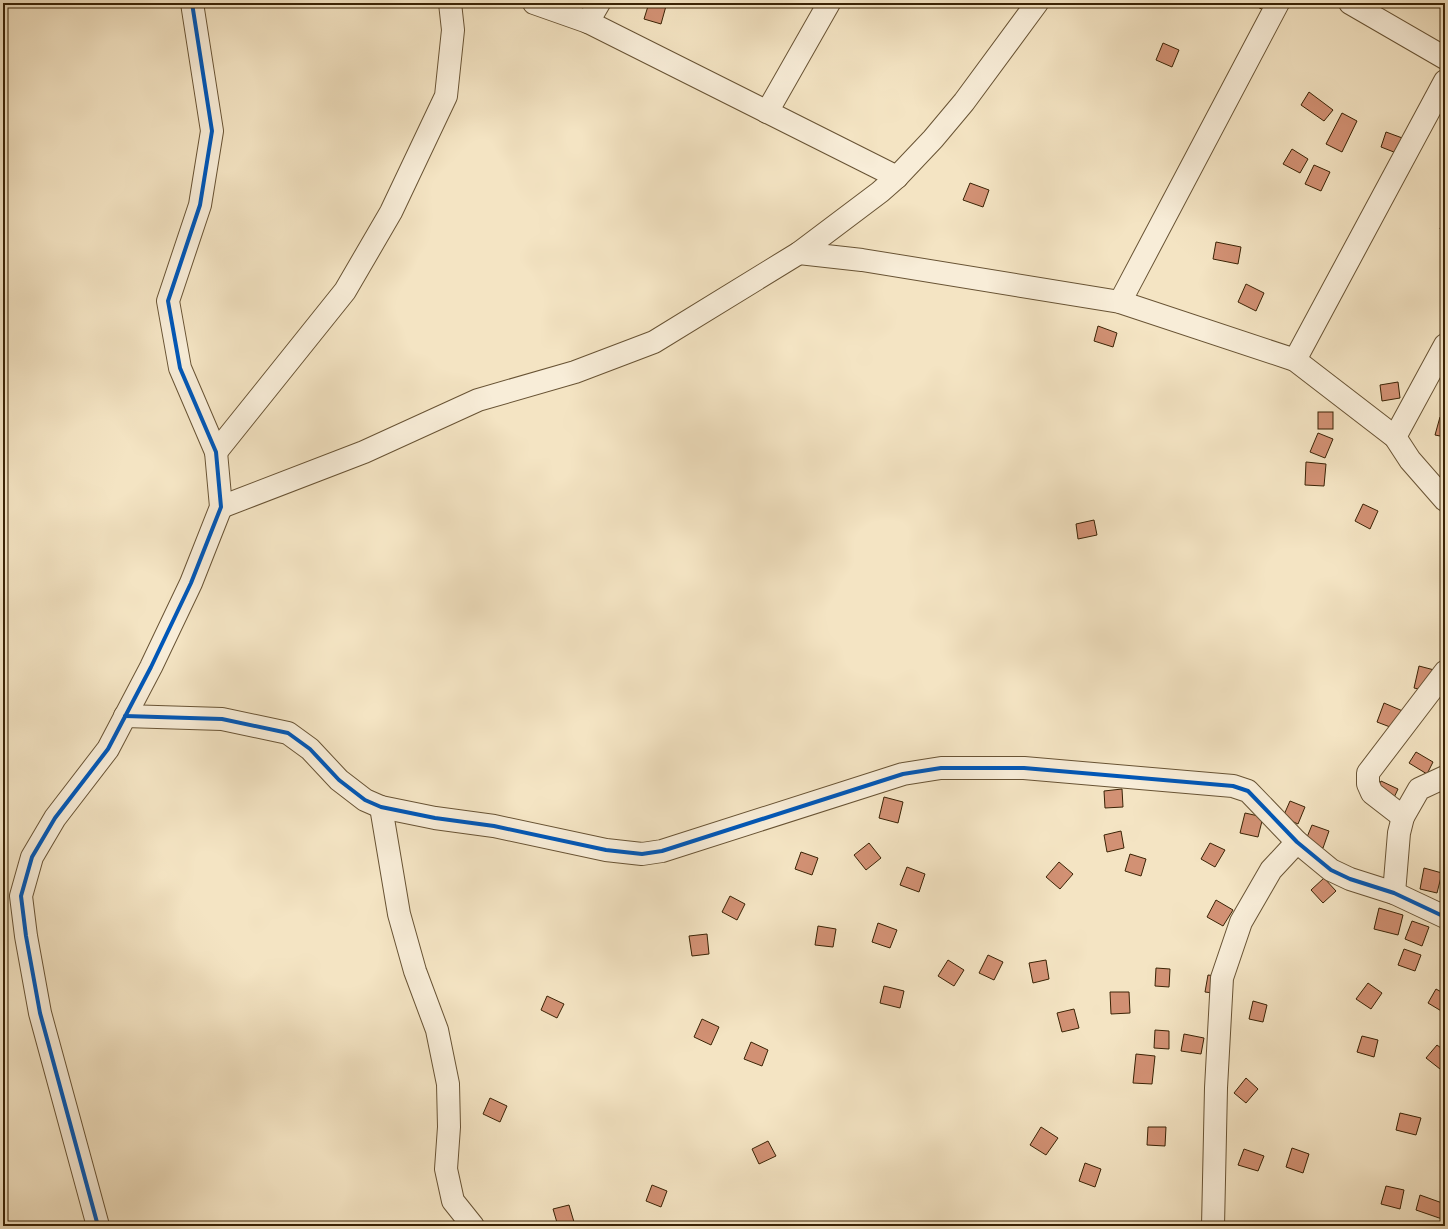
<svg xmlns="http://www.w3.org/2000/svg" width="1448" height="1229" font-family="'Libre Caslon Text',serif">
<style>
.building{fill:#d29174;stroke:#3a2305}
.lines{fill:none;stroke-linecap:round;stroke-linejoin:round}
.minor-casing{stroke:#685334;stroke-width:24}
.minor{stroke:#f8edd8;stroke-width:22}
.cycleway-casing{stroke:#f8edd8;stroke-width:6}
.cycleway{stroke:#0057b8;stroke-width:4}
</style>
<rect width="100%" height="100%" fill="#f4e4c3"/>
<filter id="stains"><feTurbulence type="fractalNoise" baseFrequency=".005" numOctaves="4"/><feColorMatrix values="0 0 0 0 .2 0 0 0 0 .09 0 0 0 0 .02 0 0 0 .5 -.17"/></filter>
<radialGradient id="worn" r=".72"><stop offset=".6" stop-color="#630" stop-opacity="0"/><stop offset="1" stop-color="#630" stop-opacity=".3"/></radialGradient>
<g class="building">
<polygon points="649,3 657,3 666,6 661,24 644,19"/>
<polygon points="1250,3 1272,3 1267,12"/>
<polygon points="1163,43 1179,50 1172,67 1156,60"/>
<polygon points="1309,92 1333,110 1324,121 1301,105"/>
<polygon points="1342,113 1357,121 1342,152 1326,144"/>
<polygon points="1386,132 1405,139 1399,154 1381,147"/>
<polygon points="1292,149 1308,159 1300,173 1283,164"/>
<polygon points="1314,165 1330,172 1321,191 1305,184"/>
<polygon points="970,183 989,190 983,207 963,200"/>
<polygon points="1445,213 1445,230 1440,229"/>
<polygon points="1216,242 1241,247 1238,264 1213,259"/>
<polygon points="1246,284 1264,293 1256,311 1238,302"/>
<polygon points="1098,326 1117,333 1113,347 1094,341"/>
<polygon points="1398,382 1400,398 1382,401 1380,385"/>
<rect x="1318" y="412" width="15" height="17"/>
<polygon points="1440,417 1445,418 1445,437 1435,435"/>
<polygon points="1318,433 1333,439 1325,458 1310,452"/>
<polygon points="1306,462 1326,464 1324,486 1305,485"/>
<polygon points="1363,504 1378,511 1370,529 1355,521"/>
<polygon points="1094,520 1097,535 1078,539 1076,524"/>
<polygon points="1419,666 1438,671 1432,692 1414,688"/>
<polygon points="1384,703 1405,712 1398,730 1377,722"/>
<polygon points="1416,752 1433,762 1427,774 1409,763"/>
<polygon points="1381,781 1398,789 1391,804 1373,796"/>
<polygon points="1122,789 1123,807 1105,808 1104,791"/>
<polygon points="884,797 903,802 898,823 879,818"/>
<polygon points="1290,801 1305,807 1298,824 1283,817"/>
<polygon points="1245,813 1263,817 1258,837 1240,833"/>
<polygon points="1312,825 1329,831 1323,848 1305,842"/>
<polygon points="1121,831 1124,848 1107,852 1104,835"/>
<polygon points="869,843 881,858 866,870 854,855"/>
<polygon points="1210,843 1225,850 1215,867 1201,859"/>
<polygon points="801,852 818,858 812,875 795,869"/>
<polygon points="1130,854 1146,859 1141,876 1125,871"/>
<polygon points="1059,862 1073,874 1060,889 1046,877"/>
<polygon points="907,867 925,874 919,892 900,885"/>
<polygon points="1424,868 1442,873 1437,893 1420,889"/>
<polygon points="1324,878 1336,891 1323,903 1311,890"/>
<polygon points="730,896 745,904 737,920 722,912"/>
<polygon points="1216,900 1233,910 1223,926 1207,917"/>
<polygon points="1379,908 1403,915 1398,935 1374,929"/>
<polygon points="1412,921 1429,927 1422,946 1405,939"/>
<polygon points="878,923 897,930 890,948 872,942"/>
<polygon points="818,926 836,929 833,947 815,945"/>
<polygon points="707,934 709,954 692,956 689,936"/>
<polygon points="1404,949 1421,955 1415,971 1398,965"/>
<polygon points="988,955 1003,962 994,980 979,973"/>
<polygon points="948,960 964,970 954,986 938,976"/>
<polygon points="1046,960 1049,979 1033,983 1029,963"/>
<polygon points="1156,968 1170,969 1169,987 1155,986"/>
<polygon points="1208,975 1223,977 1221,994 1205,992"/>
<polygon points="1368,983 1382,993 1371,1009 1356,999"/>
<polygon points="884,986 904,991 900,1008 880,1003"/>
<polygon points="1436,989 1445,994 1445,1009 1443,1012 1428,1003"/>
<polygon points="1110,992 1129,992 1130,1013 1111,1014"/>
<polygon points="547,996 564,1004 557,1018 541,1010"/>
<polygon points="1253,1001 1267,1005 1263,1022 1249,1019"/>
<polygon points="1074,1009 1079,1028 1062,1032 1057,1013"/>
<polygon points="702,1019 719,1027 711,1045 694,1037"/>
<polygon points="1155,1030 1169,1031 1169,1049 1154,1048"/>
<polygon points="1184,1034 1204,1038 1201,1054 1181,1051"/>
<polygon points="1362,1036 1378,1040 1374,1057 1357,1052"/>
<polygon points="751,1042 768,1050 762,1066 744,1059"/>
<polygon points="1437,1045 1445,1051 1445,1062 1440,1069 1426,1058"/>
<polygon points="1136,1054 1155,1056 1152,1084 1133,1083"/>
<polygon points="1246,1078 1258,1089 1246,1103 1234,1093"/>
<polygon points="490,1098 507,1106 500,1122 483,1114"/>
<polygon points="1400,1113 1421,1118 1416,1135 1396,1130"/>
<polygon points="1041,1127 1058,1138 1046,1155 1030,1145"/>
<polygon points="1148,1127 1166,1127 1165,1146 1147,1145"/>
<polygon points="768,1141 776,1156 759,1164 752,1149"/>
<polygon points="1292,1148 1309,1154 1303,1173 1286,1167"/>
<polygon points="1244,1149 1264,1156 1258,1171 1238,1165"/>
<polygon points="1085,1163 1101,1169 1095,1187 1079,1181"/>
<polygon points="652,1185 667,1191 661,1207 646,1201"/>
<polygon points="1386,1186 1404,1190 1400,1209 1381,1204"/>
<polygon points="1420,1195 1445,1204 1445,1220 1416,1210"/>
<polygon points="569,1205 574,1222 558,1226 553,1209"/>
</g>
<g class="lines">
<defs>
<g id="minor">
<polyline points="534,3 588,22 897,177"/>
<polyline points="1350,3 1445,58"/>
<polyline points="588,22 599,3"/>
<polyline points="767,112 829,3"/>
<polyline points="799,253 862,260 1120,302 1295,360 1395,437 1410,460 1445,500"/>
<polyline points="1120,302 1278,3"/>
<polyline points="1295,360 1445,81"/>
<polyline points="1395,437 1445,345"/>
<polyline points="216,452 345,291 391,212 446,96 453,30 450,3"/>
<polyline points="221,507 364,452 478,400 575,372 654,342 799,253 880,192 897,177 933,139 964,102 1037,3"/>
<polyline points="125,716 222,719 288,733 310,749 339,780 365,800 381,807 435,818 494,826 606,850 642,854 662,851 903,774 941,768 1024,768 1233,786 1248,791 1297,842 1331,870 1350,879 1394,893 1445,917"/>
<polyline points="381,807 399,914 415,971 437,1030 448,1084 449,1127 446,1169 453,1201 473,1226"/>
<polyline points="1403,817 1372,793 1368,784 1368,773 1445,672"/>
<polyline points="1394,893 1399,833 1403,817 1419,789 1445,777"/>
<polyline points="98,1226 40,1013 26,936 21,896 32,857 55,818 108,749 151,667 191,583 221,507 216,452 180,368 168,301 200,205 212,131 192,3"/>
<polyline points="1213,1226 1216,1088 1222,978 1241,922 1271,870 1297,842"/>
</g>
</defs>
<use href="#minor" class="minor-casing"/>
<use href="#minor" class="minor"/>
<defs>
<g id="cycleway">
<polyline points="125,716 222,719 288,733 310,749 339,780 365,800 381,807 435,818 494,826 606,850 642,854 662,851 903,774 941,768 1024,768 1233,786 1248,791 1297,842 1331,870 1350,879 1394,893 1445,917"/>
<polyline points="98,1226 40,1013 26,936 21,896 32,857 55,818 108,749 151,667 191,583 221,507 216,452 180,368 168,301 200,205 212,131 192,3"/>
</g>
</defs>
<use href="#cycleway" class="cycleway-casing"/>
<use href="#cycleway" class="cycleway"/>
</g>
<rect width="1448" height="1229" fill="none" stroke="#f4e4c3" stroke-width="16"/>
<rect x="4" y="4" width="1440" height="1221" fill="none" stroke="#3a2305" stroke-width="2"/>
<rect x="8" y="8" width="1432" height="1213" fill="none" stroke="#3a2305"/>
<rect width="100%" height="100%" filter="url(#stains)"/>
<rect width="100%" height="100%" fill="url(#worn)"/>
</svg>
